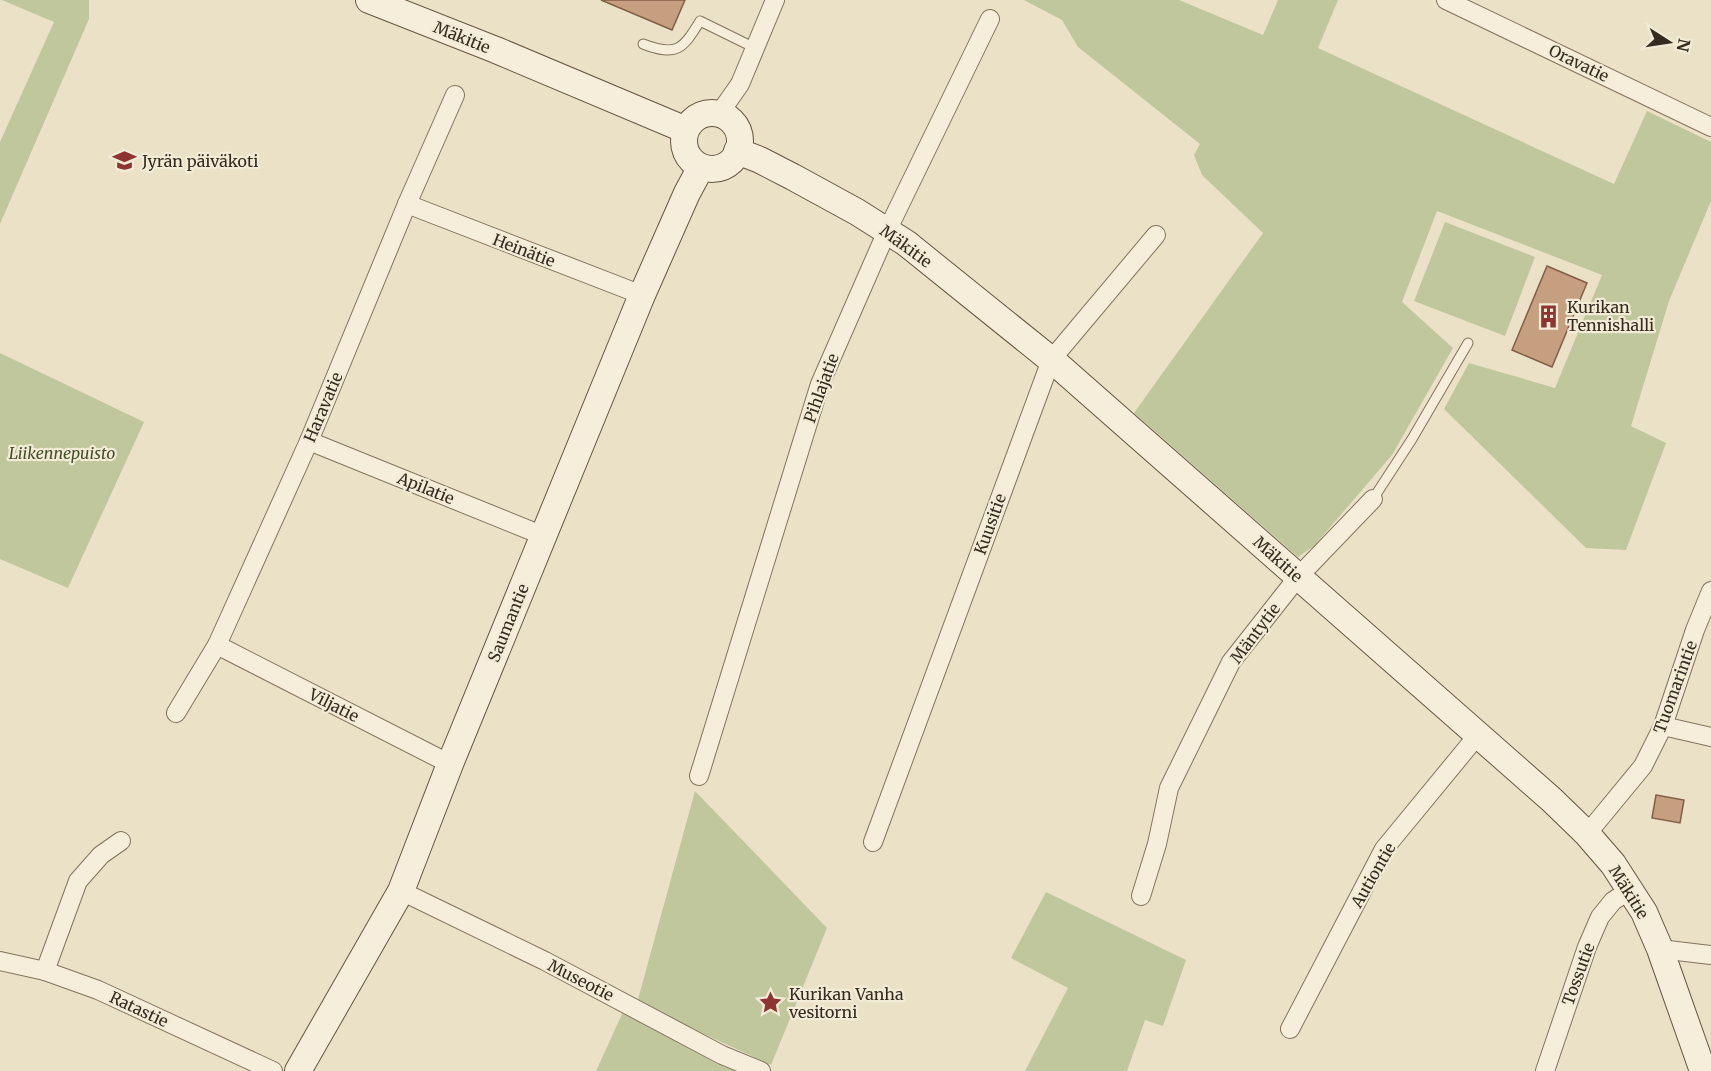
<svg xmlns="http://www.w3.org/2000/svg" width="1711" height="1071" font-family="Merriweather,serif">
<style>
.green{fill:#c1c79c}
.building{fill:#c59f80;stroke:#815f46;stroke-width:1.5}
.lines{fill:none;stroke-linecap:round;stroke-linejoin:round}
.lane-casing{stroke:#84735e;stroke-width:11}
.street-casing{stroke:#84735e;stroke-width:20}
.secondary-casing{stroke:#665541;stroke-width:28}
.lane{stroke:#f6eeda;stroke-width:9}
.street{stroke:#f6eeda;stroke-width:18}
.secondary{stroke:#f6eeda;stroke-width:26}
.labels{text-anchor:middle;stroke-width:4.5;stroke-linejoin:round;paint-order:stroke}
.street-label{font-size:16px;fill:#362b20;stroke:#f2ebd6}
.poi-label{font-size:16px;fill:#362b20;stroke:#f2ebd6;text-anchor:start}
.park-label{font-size:16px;font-style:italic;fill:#455029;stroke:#f2ebd6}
</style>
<rect width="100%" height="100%" fill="#eae1c7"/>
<g class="green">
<polygon points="2,0 89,0 89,19 0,224 0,142 54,22"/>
<polygon points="1024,0 1179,0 1263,35 1278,0 1338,0 1318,48 1614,184 1647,111 1711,142 1711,201 1669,301 1631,426 1666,443 1626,550 1586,548 1444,409 1469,363 1555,388 1602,275 1437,211 1402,302 1453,348 1392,455 1314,546 1298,557 1134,413 1263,233 1202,175 1194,155 1200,144 1078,47 1062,20"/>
<polygon points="1445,222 1535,257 1505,336 1414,301"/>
<polygon points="0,353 144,422 68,588 0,559"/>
<polygon points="695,791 827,928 771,1065 637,1003"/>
<polygon points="1046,892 1186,960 1163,1026 1145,1020 1127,1071 1025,1071 1068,988 1011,958"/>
<polygon points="623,1012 717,1064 735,1071 596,1071"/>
</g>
<g class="building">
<polygon points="601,0 685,0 672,30"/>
<polygon points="1547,266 1587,283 1552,367 1512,350"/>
<polygon points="1656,795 1684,800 1680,823 1652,818"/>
</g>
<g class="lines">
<defs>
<g id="lane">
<path d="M643,44c34,13 40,5 57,-23l55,27"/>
<polyline points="1373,499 1412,439 1468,343"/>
</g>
<g id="street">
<polyline points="1446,0 1711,127"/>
<polyline points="719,114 740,84 775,0"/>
<polyline points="407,204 642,295"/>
<polyline points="309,441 544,536"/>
<polyline points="217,645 450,764"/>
<polyline points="176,713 217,645 309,441 407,204 455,95"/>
<polyline points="1663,726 1711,737"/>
<polyline points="699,776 820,384 887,231 990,19"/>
<polyline points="1587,834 1643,766 1663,726 1695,630 1711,591"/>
<polyline points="873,842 1051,360 1156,235"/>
<polyline points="401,891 545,961 722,1055 761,1071"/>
<polyline points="1141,896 1157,844 1169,788 1231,662 1298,577 1373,499"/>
<polyline points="1660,949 1711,955"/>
<polyline points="0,961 45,971 98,990 273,1071"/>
<polyline points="45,971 78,881 101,855 121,841"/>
<polyline points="1290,1029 1384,849 1477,736"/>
<polyline points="1545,1071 1587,947 1600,917 1613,901 1630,890"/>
</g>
<g id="secondary">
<polyline points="369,0 496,50 686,130"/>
<circle cx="712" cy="141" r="28"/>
<polyline points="737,151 760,160 793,177 857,212 906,243 1060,367 1552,800 1587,834 1613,864 1644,912 1660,949 1703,1071"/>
<polyline points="298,1071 401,891 450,764 642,295 687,193 701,167"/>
</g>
</defs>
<use href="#lane" class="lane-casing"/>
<use href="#street" class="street-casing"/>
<use href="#secondary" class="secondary-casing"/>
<use href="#lane" class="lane"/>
<use href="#street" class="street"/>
<use href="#secondary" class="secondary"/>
</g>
<defs>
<symbol id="school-bare" viewBox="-9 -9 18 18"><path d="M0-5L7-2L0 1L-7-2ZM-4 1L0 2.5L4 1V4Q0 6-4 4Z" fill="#8e3534" stroke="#f2ebd6" stroke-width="2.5" paint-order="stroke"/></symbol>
<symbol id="building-bare" viewBox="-9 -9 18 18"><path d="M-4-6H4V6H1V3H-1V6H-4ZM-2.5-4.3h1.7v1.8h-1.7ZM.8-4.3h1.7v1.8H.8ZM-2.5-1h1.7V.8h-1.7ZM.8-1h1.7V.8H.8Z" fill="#8e3534" stroke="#f2ebd6" stroke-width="2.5" paint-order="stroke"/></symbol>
<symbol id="sight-bare" viewBox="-9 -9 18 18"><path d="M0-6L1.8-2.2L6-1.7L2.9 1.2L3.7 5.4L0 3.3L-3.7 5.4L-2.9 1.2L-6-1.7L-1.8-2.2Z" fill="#8e3534" stroke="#f2ebd6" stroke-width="2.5" paint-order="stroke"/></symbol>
</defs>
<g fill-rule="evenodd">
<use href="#school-bare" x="108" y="144" width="33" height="33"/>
<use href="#building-bare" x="1532" y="300" width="33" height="33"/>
<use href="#sight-bare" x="754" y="986" width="33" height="33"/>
</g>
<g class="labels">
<g class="street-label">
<text transform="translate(462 37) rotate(22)" y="6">Mäkitie</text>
<text transform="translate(1579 63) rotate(26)" y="6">Oravatie</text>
<text transform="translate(906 246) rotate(36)" y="6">Mäkitie</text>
<text transform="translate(524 250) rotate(21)" y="6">Heinätie</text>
<text transform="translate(821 388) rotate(-70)" y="6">Pihlajatie</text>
<text transform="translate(323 407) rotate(-67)" y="6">Haravatie</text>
<text transform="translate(426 488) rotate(22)" y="6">Apilatie</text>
<text transform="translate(990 524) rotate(-70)" y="6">Kuusitie</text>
<text transform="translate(1278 559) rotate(42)" y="6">Mäkitie</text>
<text transform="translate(508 623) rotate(-68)" y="6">Saumantie</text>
<text transform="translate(1255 633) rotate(-53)" y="6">Mäntytie</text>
<text transform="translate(1675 687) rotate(-70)" y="6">Tuomarintie</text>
<text transform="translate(334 705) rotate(27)" y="6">Viljatie</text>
<text transform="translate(1373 875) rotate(-60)" y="6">Autiontie</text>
<text transform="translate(1629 892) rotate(58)" y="6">Mäkitie</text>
<text transform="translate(1578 974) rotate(-70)" y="6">Tossutie</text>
<text transform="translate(581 980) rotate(27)" y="6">Museotie</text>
<text transform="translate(139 1009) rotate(25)" y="6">Ratastie</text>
</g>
<g class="poi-label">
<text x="142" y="167">Jyrän päiväkoti</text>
<text x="1567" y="313">Kurikan<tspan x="1567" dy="18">Tennishalli</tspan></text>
<text x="789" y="1000">Kurikan Vanha<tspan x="789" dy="18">vesitorni</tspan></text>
</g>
<g class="park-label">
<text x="62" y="459">Liikennepuisto</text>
</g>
</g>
<g transform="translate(1669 42) rotate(102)" stroke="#f2ebd6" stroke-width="4.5" paint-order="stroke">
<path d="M0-4.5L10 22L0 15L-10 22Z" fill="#362b20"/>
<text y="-9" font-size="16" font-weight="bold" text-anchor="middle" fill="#362b20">N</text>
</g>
</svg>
